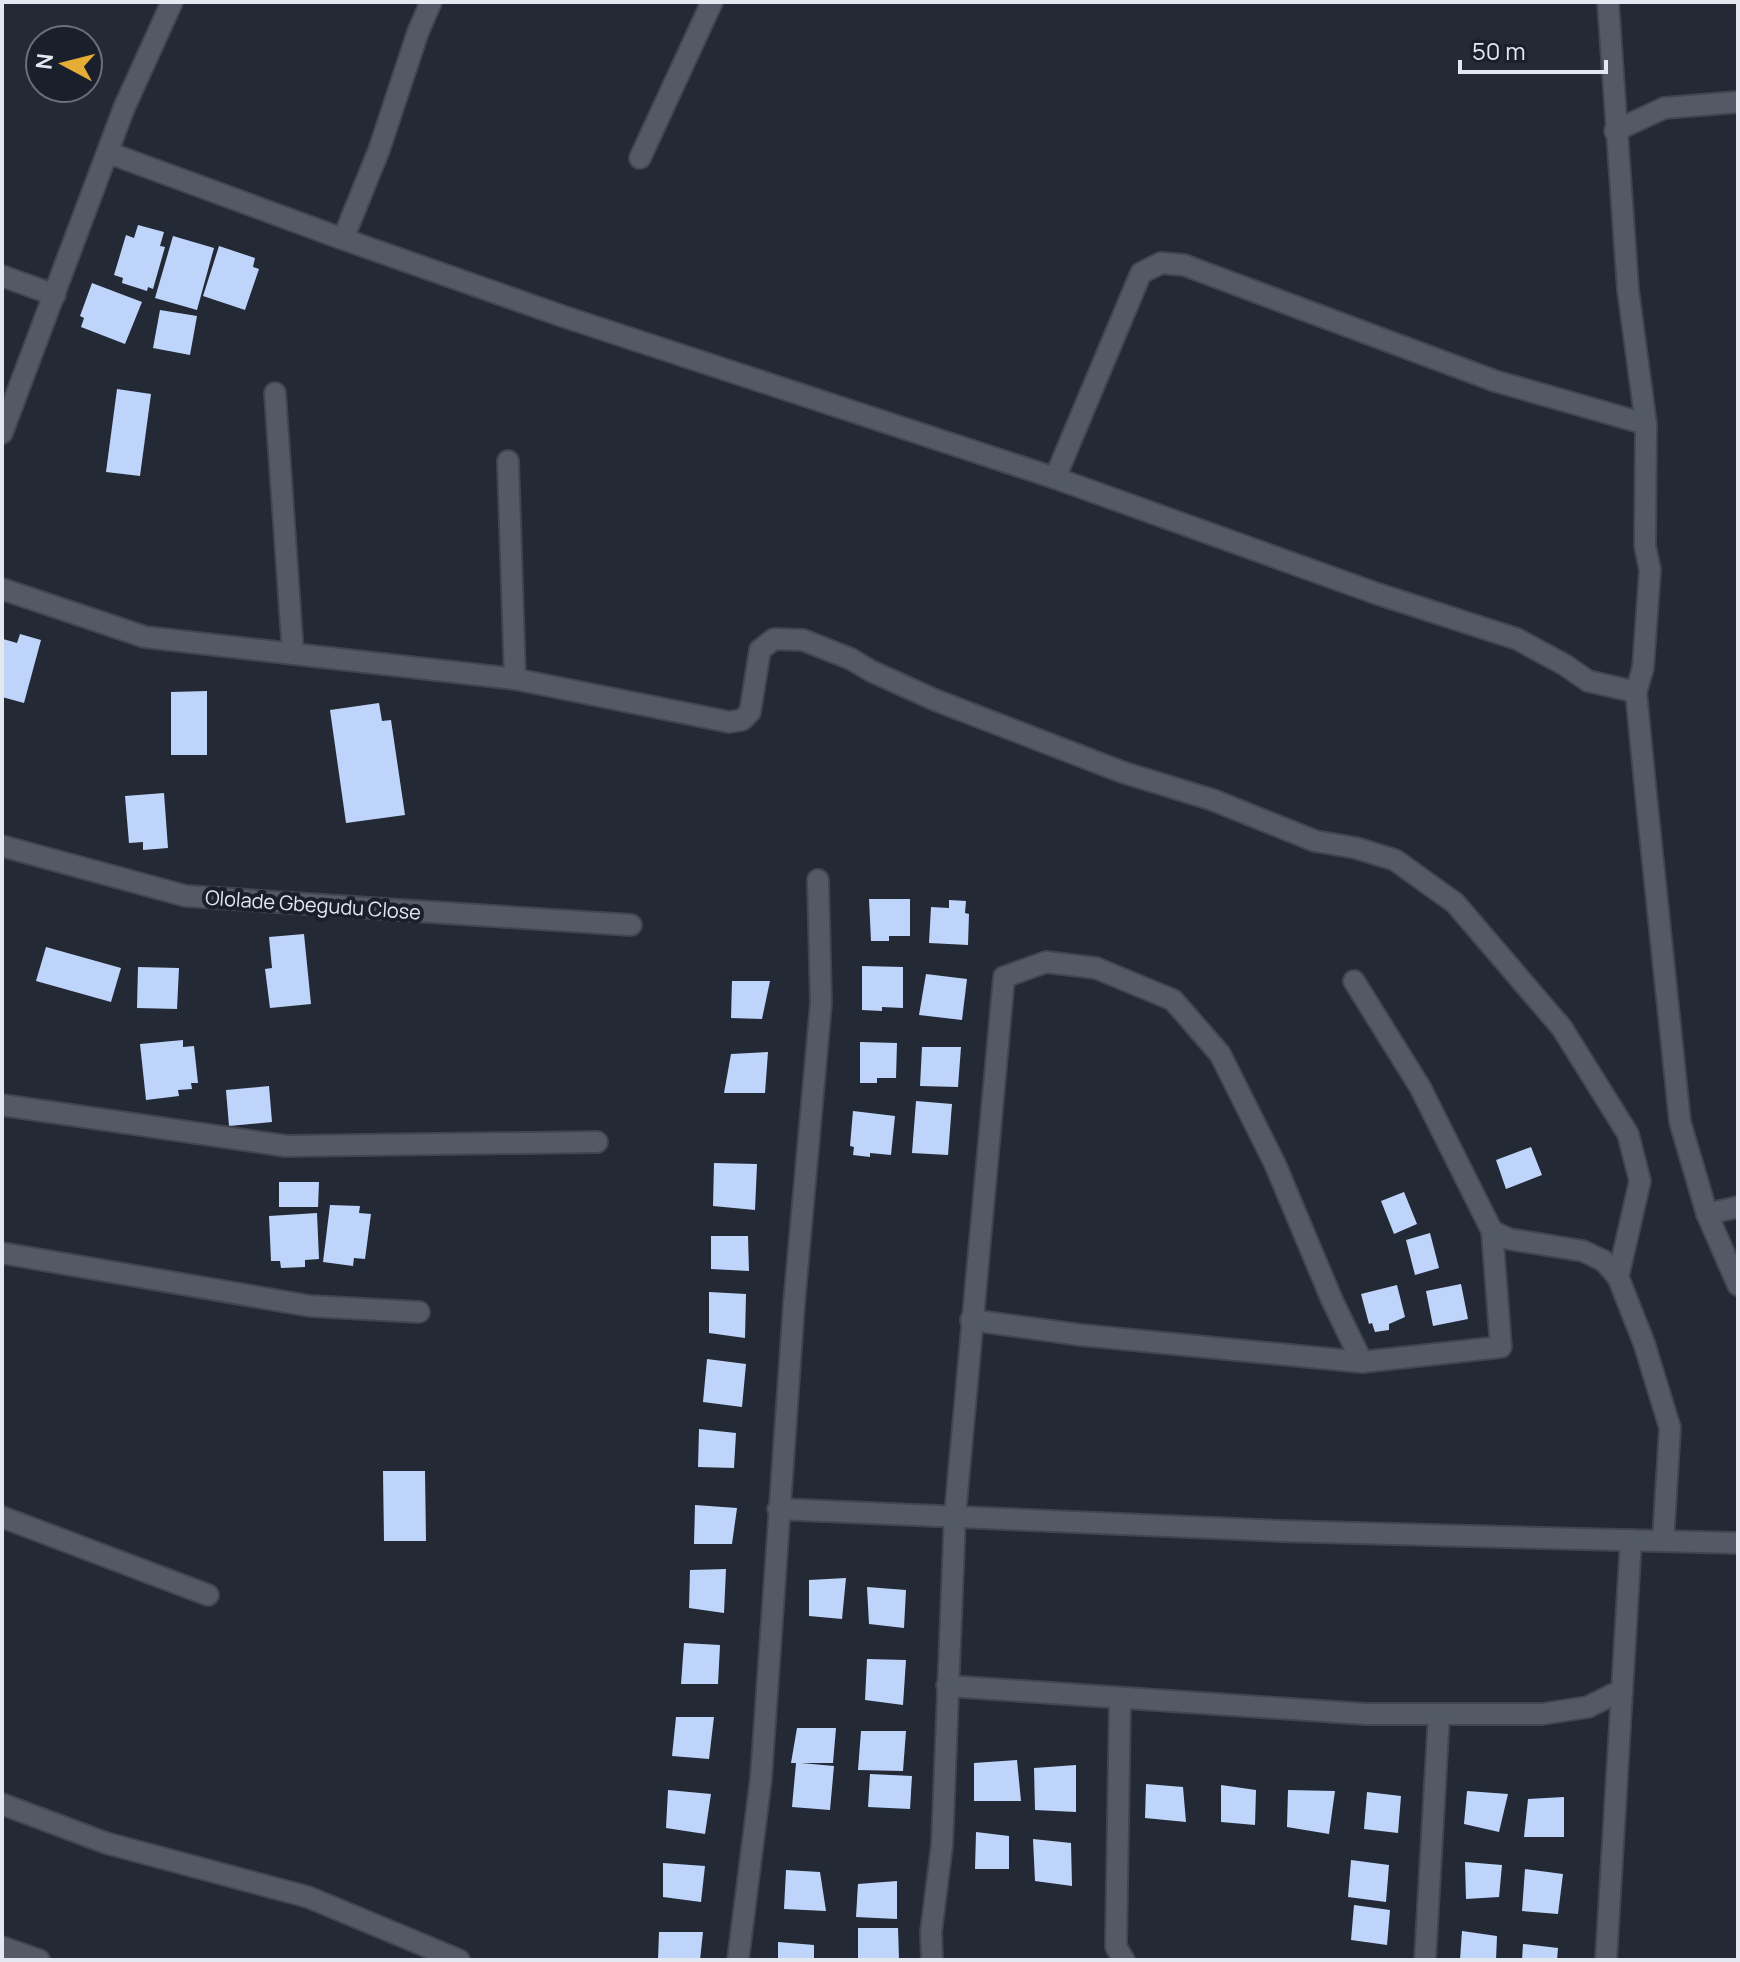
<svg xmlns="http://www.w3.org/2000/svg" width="1740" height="1962" font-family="Manrope,sans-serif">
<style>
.building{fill:#bfd4fb}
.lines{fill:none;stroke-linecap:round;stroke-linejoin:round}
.minor-casing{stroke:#40454f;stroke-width:24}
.minor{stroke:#535a66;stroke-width:20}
.labels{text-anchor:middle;stroke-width:8;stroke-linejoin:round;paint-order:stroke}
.street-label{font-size:20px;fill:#e3e7ef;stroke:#1a202b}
</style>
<rect width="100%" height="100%" fill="#232a35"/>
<g class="building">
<polygon points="138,225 164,232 160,246 165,247 153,289 148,287 147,291 122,283 123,278 114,275 126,235 134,238"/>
<polygon points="173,236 214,248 197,310 155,298"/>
<polygon points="219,246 255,258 253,267 259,269 245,310 203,296"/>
<polygon points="92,283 142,302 125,344 81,327 84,318 80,316"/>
<polygon points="160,310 197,316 190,355 153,348"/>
<polygon points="117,389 151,394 140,476 106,472"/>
<polygon points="20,634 41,640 24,703 2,697 3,639 17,643"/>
<polygon points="207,691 207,755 171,755 171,692"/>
<polygon points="379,703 382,721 391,720 405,815 346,823 330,710"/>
<polygon points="164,793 168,848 143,850 143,842 129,843 125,796"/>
<polygon points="869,899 910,899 910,936 889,936 889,941 871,941"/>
<polygon points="949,900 966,901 965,913 969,914 968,945 929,943 931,907 949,908"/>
<polygon points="304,934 311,1004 270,1008 265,969 272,968 269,937"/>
<polygon points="46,947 121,968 111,1002 36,981"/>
<polygon points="862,966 903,967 903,1008 882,1007 882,1011 862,1010"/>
<polygon points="138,967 179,968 177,1009 137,1008"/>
<polygon points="926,974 967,979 962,1020 919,1015"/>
<polygon points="732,981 770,981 762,1019 731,1018"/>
<polygon points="183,1040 183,1047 194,1046 198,1083 191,1083 192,1089 178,1090 179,1096 146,1100 140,1044"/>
<polygon points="860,1042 897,1043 896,1078 877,1078 877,1083 860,1083"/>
<polygon points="922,1047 961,1047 958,1087 920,1086"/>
<polygon points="768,1052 765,1093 724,1093 731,1054"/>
<polygon points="269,1086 272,1122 229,1126 226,1090"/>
<polygon points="916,1101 952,1104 948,1155 912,1153"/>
<polygon points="853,1111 895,1116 891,1155 870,1153 870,1157 853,1155 854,1147 850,1146"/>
<polygon points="1531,1147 1542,1175 1506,1189 1496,1160"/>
<polygon points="714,1163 757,1164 755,1210 713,1206"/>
<polygon points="279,1182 319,1182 318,1207 279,1207"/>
<polygon points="1404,1192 1417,1224 1394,1234 1381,1201"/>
<polygon points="330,1205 360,1206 359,1213 371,1214 365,1259 354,1258 353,1266 323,1262"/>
<polygon points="317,1213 319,1259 305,1260 305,1267 281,1268 280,1261 271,1261 269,1216"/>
<polygon points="1430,1233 1439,1268 1415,1275 1406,1240"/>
<polygon points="711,1236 748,1236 749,1271 711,1269"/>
<polygon points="1461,1284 1468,1319 1433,1326 1426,1291"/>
<polygon points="1397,1285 1405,1317 1389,1324 1389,1330 1375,1332 1372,1323 1369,1324 1361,1294"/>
<polygon points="709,1292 746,1294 745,1338 709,1333"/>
<polygon points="707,1359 746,1364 742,1407 703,1402"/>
<polygon points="699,1429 736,1433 734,1468 698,1467"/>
<polygon points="383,1471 425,1471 426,1541 384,1541"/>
<polygon points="695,1505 737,1508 732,1544 694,1544"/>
<polygon points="726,1569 724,1613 689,1608 690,1570"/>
<polygon points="846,1578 842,1619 809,1616 809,1580"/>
<polygon points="867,1587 906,1590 904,1628 869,1624"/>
<polygon points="684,1643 720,1645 718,1684 681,1684"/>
<polygon points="867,1659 906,1660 903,1705 865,1700"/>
<polygon points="676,1717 714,1717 709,1759 672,1756"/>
<polygon points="797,1728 836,1728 833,1763 801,1763 834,1766 830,1810 792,1807 796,1763 791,1763"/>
<polygon points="861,1731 906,1731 903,1771 858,1770"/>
<polygon points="1017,1760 1021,1801 974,1801 974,1763"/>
<polygon points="1076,1765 1076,1812 1035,1810 1034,1768"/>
<polygon points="870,1774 912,1776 910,1809 868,1807"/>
<polygon points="1146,1784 1183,1787 1186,1822 1145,1818"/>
<polygon points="1221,1785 1256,1790 1255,1825 1221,1822"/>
<polygon points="668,1790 711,1794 705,1834 666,1828"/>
<polygon points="1288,1790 1335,1791 1329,1834 1287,1827"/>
<polygon points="1467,1791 1508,1794 1499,1832 1464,1824"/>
<polygon points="1367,1792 1401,1796 1398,1833 1364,1829"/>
<polygon points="1564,1797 1564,1837 1524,1837 1528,1799"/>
<polygon points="976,1832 1009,1836 1009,1869 975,1869"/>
<polygon points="1033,1839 1071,1843 1072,1886 1035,1881"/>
<polygon points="1351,1860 1389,1865 1386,1902 1348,1897"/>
<polygon points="1465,1862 1502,1865 1499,1897 1466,1899"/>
<polygon points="663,1863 705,1866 701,1902 663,1897"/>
<polygon points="1525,1869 1563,1874 1558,1914 1522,1911"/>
<polygon points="786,1870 820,1872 826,1911 784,1909"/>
<polygon points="897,1881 897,1919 856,1917 858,1884"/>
<polygon points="1354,1905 1390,1910 1387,1945 1351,1940"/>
<polygon points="858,1928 898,1928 899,1960 858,1960"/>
<polygon points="1462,1931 1497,1936 1496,1960 1460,1960"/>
<polygon points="659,1932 703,1932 700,1960 658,1960"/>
<polygon points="778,1942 814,1945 814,1960 778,1960"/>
<polygon points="1523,1944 1558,1948 1557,1960 1522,1960"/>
</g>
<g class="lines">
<defs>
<g id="minor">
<polyline points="1608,2 1628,290 1646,424 1645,546 1650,570 1643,668 1636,692 1646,795 1680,1122 1707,1214 1738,1285"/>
<polyline points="1615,131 1664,108 1738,102"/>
<polyline points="109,153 343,239 562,316 1055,478 1375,593 1517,639 1565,665 1588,681 1636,692"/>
<polyline points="640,158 712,2"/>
<polyline points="343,239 379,150 418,32 431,2"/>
<polyline points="2,276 55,295"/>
<polyline points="275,393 293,654"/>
<polyline points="2,433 124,108 172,2"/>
<polyline points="508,461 515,679"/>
<polyline points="1055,478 1141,273 1161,263 1184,265 1495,381 1646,424"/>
<polyline points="2,589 145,637 515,679 729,722 742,720 750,712 760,650 774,639 803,640 851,659 871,671 935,700 1122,772 1213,800 1315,841 1356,848 1395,860 1455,903 1562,1028 1628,1134 1640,1181 1618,1277"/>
<polyline points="2,846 186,896 631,925"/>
<polyline points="2,1105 286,1146 597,1142"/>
<polyline points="1707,1214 1738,1207"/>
<polyline points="1492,1231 1509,1239 1583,1251 1604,1261 1618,1277 1644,1343 1670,1428 1663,1541"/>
<polyline points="2,1253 310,1306 419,1312"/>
<polyline points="971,1320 1081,1335 1362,1362 1501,1347 1492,1231 1420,1087 1354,981"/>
<polyline points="778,1509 1281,1531 1738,1543"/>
<polyline points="2,1517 208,1595"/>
<polyline points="947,1686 1366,1714 1542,1714 1588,1707 1622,1690"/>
<polyline points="1120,1698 1116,1947 1124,1960"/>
<polyline points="2,1804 106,1843 308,1897 459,1960"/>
<polyline points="2,1947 39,1960"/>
<polyline points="738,1960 761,1778 794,1304 821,1003 818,880"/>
<polyline points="932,1960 931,1932 942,1845 955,1515 1004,977 1046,962 1096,968 1173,1000 1220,1054 1275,1164 1332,1300 1362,1362"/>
<polyline points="1425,1960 1439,1714"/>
<polyline points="1606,1960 1631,1540"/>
</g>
</defs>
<use href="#minor" class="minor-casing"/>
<use href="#minor" class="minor"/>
</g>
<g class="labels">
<g class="street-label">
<text transform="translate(313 905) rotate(4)" y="7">Ololade Gbegudu Close</text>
</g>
</g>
<rect width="1740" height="1962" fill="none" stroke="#e3e7ef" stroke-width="8"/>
<g transform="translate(64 64) rotate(277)"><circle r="38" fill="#1a202b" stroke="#6a7079" stroke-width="2"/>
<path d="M0-6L14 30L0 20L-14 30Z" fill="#e5ad35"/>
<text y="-12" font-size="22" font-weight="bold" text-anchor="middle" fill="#e3e7ef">N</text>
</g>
<path d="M1460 60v12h146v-12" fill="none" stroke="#e3e7ef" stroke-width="4"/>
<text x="1472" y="60" font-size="24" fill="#e3e7ef" stroke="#1a202b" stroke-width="6" paint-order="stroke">50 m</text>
</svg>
